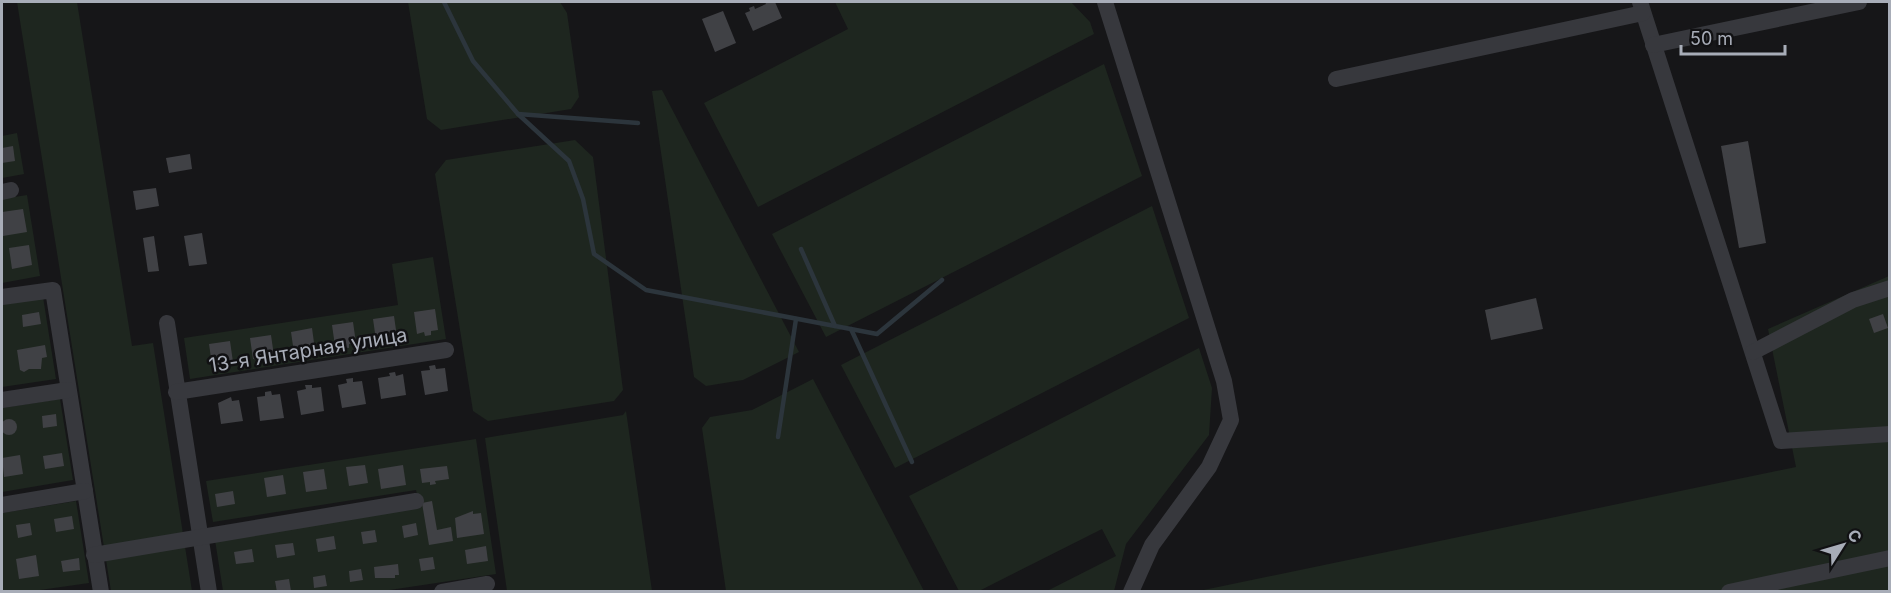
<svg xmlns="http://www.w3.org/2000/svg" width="1891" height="593" font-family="Inter,sans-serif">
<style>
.green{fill:#1e261f}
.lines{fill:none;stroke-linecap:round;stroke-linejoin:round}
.stream{stroke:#2c353c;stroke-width:4.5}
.building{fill:#404145}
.minor{stroke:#37383d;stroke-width:16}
.labels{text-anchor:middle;stroke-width:5;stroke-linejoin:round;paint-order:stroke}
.street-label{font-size:20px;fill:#a8adb8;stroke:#111113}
</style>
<rect width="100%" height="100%" fill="#161618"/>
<g class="green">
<polygon points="17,2 77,2 132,346 153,343 192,591 111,591"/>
<polygon points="408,2 560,2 567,13 579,97 571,109 441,130 427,119"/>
<polygon points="835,2 1071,2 1090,22 1094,34 758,207 704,103 848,29"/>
<polygon points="1104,64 1142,176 826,337 772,234"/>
<polygon points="662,90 799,352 743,380 706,386 694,377 652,91"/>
<polygon points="17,133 24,174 2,178 2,136"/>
<polygon points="575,140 593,157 623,390 614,401 488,421 473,411 435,174 446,160"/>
<polygon points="27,195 40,276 2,283 2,199"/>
<polygon points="1152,206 1189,318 895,468 841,365"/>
<polygon points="433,257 446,339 190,379 184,338 398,305 392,264"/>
<polygon points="1889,276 1889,591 1194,592 1796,467 1768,329"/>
<polygon points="43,297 56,379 2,387 2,304"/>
<polygon points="1199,348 1212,388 1209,435 1126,544 1114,591 1047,591 1116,556 1102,529 979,591 959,591 909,496"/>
<polygon points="813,379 924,591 726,591 702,428 710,417 752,410"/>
<polygon points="60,399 73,480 2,492 2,408"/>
<polygon points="626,411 652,591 507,591 485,438 623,415"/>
<polygon points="476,439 496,574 383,591 223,591 215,540 420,508 416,490 213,522 206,481"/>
<polygon points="76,501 89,583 33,591 2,592 2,513"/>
</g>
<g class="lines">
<g class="stream">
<polyline points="444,2 473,61 518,114 569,161 583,199 594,254 646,290 877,334 942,280"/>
<polyline points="518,114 638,123"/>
<polyline points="801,249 835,326"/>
<polyline points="851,329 912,462"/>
<polyline points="778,437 796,319"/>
</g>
</g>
<g class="building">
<polygon points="765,2 775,2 782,18 753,31 745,13 750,11 749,8 754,6 755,9 766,4"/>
<polygon points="723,11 736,43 715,52 702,19"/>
<polygon points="1748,141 1766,243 1739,248 1721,146"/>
<polygon points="13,146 15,161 2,163 2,148"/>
<polygon points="190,154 192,169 169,173 166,158"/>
<polygon points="156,188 159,206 136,210 133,191"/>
<polygon points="23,209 27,232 3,236 2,212"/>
<polygon points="202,233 207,264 189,266 184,236"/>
<polygon points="154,236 159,271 148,272 143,238"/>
<polygon points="29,245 32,265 12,269 9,248"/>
<polygon points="1536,298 1543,329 1491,340 1485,310"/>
<polygon points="435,309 438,330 431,331 431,335 425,336 424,332 417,334 414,312"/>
<polygon points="39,312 41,324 23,327 22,315"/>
<polygon points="1883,314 1888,328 1874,333 1869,319"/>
<polygon points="394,316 397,337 389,338 390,342 384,343 383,339 376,340 373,319"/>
<polygon points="353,322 356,343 349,344 349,348 335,346 332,325"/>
<polygon points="312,328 315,350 302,356 301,352 294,353 291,332"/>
<polygon points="271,335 274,356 267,357 267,361 253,359 250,338"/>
<polygon points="230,341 233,362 226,363 226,366 212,365 209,344"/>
<polygon points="45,345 47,357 42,358 41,369 29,369 24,372 20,370 17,350"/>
<polygon points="435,365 436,369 445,368 448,391 425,395 421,371 430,370 429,366"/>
<polygon points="395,372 396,376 403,374 406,395 381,399 378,378 390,376 389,373"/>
<polygon points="353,378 353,382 362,381 366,404 342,408 338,385 347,383 346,379"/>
<polygon points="305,385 312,385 312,388 321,387 324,411 301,415 297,391 306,389"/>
<polygon points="271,391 272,395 280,394 284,418 260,421 257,397 265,396 265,392"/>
<polygon points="231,397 232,401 239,400 243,421 221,424 218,403"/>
<polygon points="56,414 57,426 43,428 42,416"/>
<circle cx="9" cy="427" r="8"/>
<polygon points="62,453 64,466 45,469 43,456"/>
<polygon points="20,455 23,474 4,477 2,458"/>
<polygon points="365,465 368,483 349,486 346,467"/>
<polygon points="403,465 406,485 381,489 378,469"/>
<polygon points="447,466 449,479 435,481 436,484 430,485 430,482 422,483 420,469"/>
<polygon points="324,469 327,489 306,492 303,472"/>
<polygon points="283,475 286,494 267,497 264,478"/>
<polygon points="233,491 235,504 217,507 215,494"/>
<polygon points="432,501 437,530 451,527 453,541 429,545 422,503"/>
<polygon points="473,511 473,514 481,513 484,534 457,538 455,518"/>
<polygon points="72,516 74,529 56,532 54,519"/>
<polygon points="30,523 32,535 18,538 16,525"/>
<polygon points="416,523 418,535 404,538 402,526"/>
<polygon points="375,530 377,542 363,544 361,532"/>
<polygon points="334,536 336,549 318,552 316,539"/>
<polygon points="293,543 295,555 277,558 275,545"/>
<polygon points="486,546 488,561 467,564 465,550"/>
<polygon points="252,549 254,562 236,564 234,552"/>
<polygon points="36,555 39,576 19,579 16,559"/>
<polygon points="433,557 435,569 421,571 419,559"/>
<polygon points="79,558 80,570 63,572 61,561"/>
<polygon points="398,564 399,575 395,575 395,578 375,578 374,567"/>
<polygon points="361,569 363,580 350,582 349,571"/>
<polygon points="325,575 327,586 314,588 313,577"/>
<polygon points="289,579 291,591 277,592 275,581"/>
</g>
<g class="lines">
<g class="minor">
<polyline points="1105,2 1224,381 1231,420 1209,467 1152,545 1131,592"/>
<polyline points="1640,2 1781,441 1890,434"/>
<polyline points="1653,45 1859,2"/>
<polyline points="1336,79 1643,13"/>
<polyline points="2,192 11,190"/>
<polyline points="2,297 53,290 101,592"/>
<polyline points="167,323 209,592"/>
<polyline points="1753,352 1853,300 1890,288"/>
<polyline points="176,392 446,350"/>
<polyline points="2,400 68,390"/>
<polyline points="2,505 85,491"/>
<polyline points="94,555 416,501"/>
<polyline points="442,592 487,584"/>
<polyline points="1729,592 1890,558"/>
</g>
</g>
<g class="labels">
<g class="street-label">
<text transform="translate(308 350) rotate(-9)" y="7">13-я Янтарная улица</text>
</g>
</g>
<rect width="1891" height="593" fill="none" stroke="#a8adb8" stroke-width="6"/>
<g transform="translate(1843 545) rotate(53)" stroke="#111113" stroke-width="4.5" paint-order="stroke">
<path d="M0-4.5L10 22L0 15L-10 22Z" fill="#a8adb8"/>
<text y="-9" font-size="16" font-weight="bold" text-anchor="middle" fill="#a8adb8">С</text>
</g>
<path d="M1681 45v9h104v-9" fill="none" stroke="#a8adb8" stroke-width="3"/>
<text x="1690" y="45" font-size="18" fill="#a8adb8" stroke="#111113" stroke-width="4.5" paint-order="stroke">50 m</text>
</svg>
